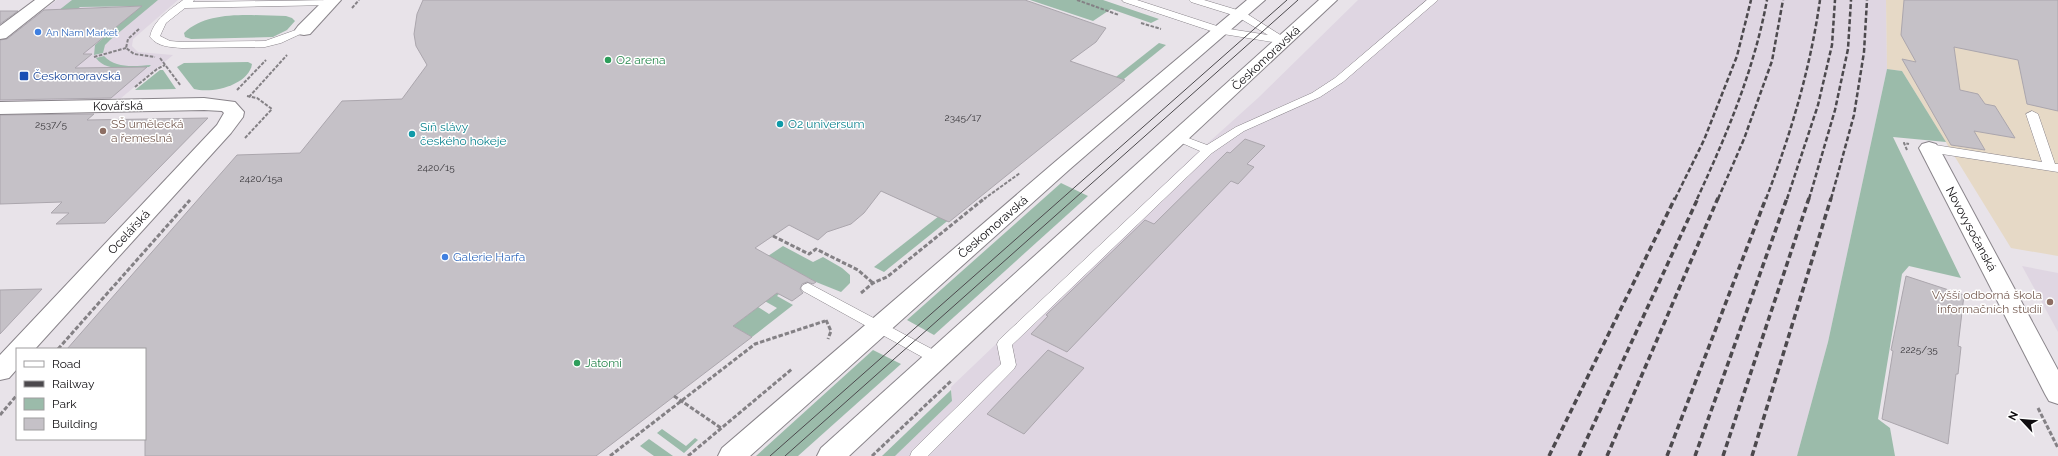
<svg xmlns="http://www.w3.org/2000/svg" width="2058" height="456" font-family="Raleway,sans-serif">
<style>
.built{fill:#dfd6e2}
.industrial{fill:#e6d9c6}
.green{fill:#9bbbaa}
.building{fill:#c5c1c7;stroke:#aba6ad}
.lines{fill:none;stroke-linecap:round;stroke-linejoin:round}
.lane-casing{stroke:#89848a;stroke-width:1}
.street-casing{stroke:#89848a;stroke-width:2}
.primary-casing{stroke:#89848a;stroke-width:2}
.path-far1{stroke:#848185;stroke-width:2;stroke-dasharray:3.5 1.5;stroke-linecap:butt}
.path{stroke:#848185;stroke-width:3;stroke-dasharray:4.5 2;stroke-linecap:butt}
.lane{fill:#fff;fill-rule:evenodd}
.street{fill:#fff;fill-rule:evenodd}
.primary{fill:#fff;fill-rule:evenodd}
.tram{stroke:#4c494d;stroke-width:1}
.rail-far1{stroke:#4c494d;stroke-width:2.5;stroke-dasharray:5 2.5;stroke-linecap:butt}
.rail{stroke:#4c494d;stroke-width:3.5;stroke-dasharray:6 3.5;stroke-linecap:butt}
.shop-dot{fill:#3f7fe0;stroke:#fff;stroke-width:1.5}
.leisure-dot{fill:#2e9e5b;stroke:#fff;stroke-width:1.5}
.transit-dot{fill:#1a4fb4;stroke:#fff;stroke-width:1.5}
.culture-dot{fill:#0f9aa8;stroke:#fff;stroke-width:1.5}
.education-dot{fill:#8d6e63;stroke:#fff;stroke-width:1.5}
.labels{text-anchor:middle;stroke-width:3;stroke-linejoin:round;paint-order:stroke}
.far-shop-label{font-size:10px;fill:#366cbe;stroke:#fff;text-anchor:start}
.number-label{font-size:10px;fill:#3c3a3e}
.street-label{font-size:12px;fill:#0f0d10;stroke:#fff}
.leisure-label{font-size:12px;fill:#27864d;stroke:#fff;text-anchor:start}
.transit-label{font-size:12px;fill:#164399;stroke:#fff;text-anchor:start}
.education-label{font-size:12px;fill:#785e54;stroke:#fff;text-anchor:start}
.culture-label{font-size:12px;fill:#0d838f;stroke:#fff;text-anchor:start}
.shop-label{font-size:12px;fill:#366cbe;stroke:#fff;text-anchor:start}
</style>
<rect width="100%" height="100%" fill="#e8e3e9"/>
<g class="built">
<polygon points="57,0 178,0 133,39 132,46 138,52 173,55 121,98 0,102 0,43"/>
<polygon points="1358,0 1886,0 1887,69 1828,342 1797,456 895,456 952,401 951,387 1188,161 1258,98"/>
<polygon points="2022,266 2058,273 2058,332"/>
</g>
<polygon class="industrial" points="1886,0 2058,0 2058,256 2011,248 1902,71 1887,69"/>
<g class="green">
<polygon points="72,0 158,0 110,40 105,45 103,53 94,55 95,45 141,6 80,7 63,20 45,21"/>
<polygon points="1030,0 1103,0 1159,19 1151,23 1111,9 1093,21"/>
<path d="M286,16l6,2 3,3 -8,9 -14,7 -82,2 -6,-2 -1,-4c25,-24 70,-17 102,-17z"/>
<polygon points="1159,43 1166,45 1109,91 1102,88"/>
<path d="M104,56c12,13 31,10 47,9l-2,2c-15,0 -43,6 -53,-9z"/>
<path d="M248,62l4,2c-3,21 -40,30 -58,25l-17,-22 7,-4z"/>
<polygon points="1887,69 1902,71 1946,142 1893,137 1961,278 1909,266 1902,274 1878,419 1890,428 1895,456 1797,456 1828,342"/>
<polygon points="160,70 163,70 176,89 135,90"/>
<polygon points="1061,183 1088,196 934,335 907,320"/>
<polygon points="962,198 971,202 884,272 874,267"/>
<polygon points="783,246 813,262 823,257 842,268 850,275 850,283 841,292 816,282 768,256"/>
<polygon points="730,266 779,294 777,296 793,305 752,337 733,326 758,307 769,314 777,308 754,295"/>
<polygon points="873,350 901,364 798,456 756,456"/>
<polygon points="951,390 952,401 895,456 882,456"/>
<polygon points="662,429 686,446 695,438 698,440 684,453 657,433"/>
<polygon points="649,439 673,456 654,456 640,446"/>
</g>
<g class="building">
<polygon points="423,0 1025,0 1106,28 1096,42 1070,61 1125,80 949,222 881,191 864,213 851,224 827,232 818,240 789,225 755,248 816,282 813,284 807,282 802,284 800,289 803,293 792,301 777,293 733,326 752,337 596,456 145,456 145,349 67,349 237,155 300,153 342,101 402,99 427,65 416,46 414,34 417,14"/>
<polygon points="1904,0 2058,0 2058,111 2027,104 2018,60 1954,47 1960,90 1978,94 1985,104 1995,106 2015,138 1974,131 1985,150 1951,145 1902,59 1916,62 1901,35"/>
<polygon points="142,6 83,54 92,54 75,68 147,67 111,98 0,100 0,40 7,39 44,10"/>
<polygon points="0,11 18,11 0,24"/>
<polygon points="94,114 87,120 208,118 105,223 56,224 69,213 51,213 62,202 0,204 0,115"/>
<polygon points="1245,139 1265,146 1247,164 1254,167 1238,184 1231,181 1067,352 1031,334 1048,316 1046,315 1145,220 1154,224 1227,152 1230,153"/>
<polygon points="1906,276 1964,295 1958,346 1961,347 1958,374 1956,374 1948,444 1882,419 1893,351 1891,350"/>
<polygon points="42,289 0,334 0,290"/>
<polygon points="1048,350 1084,368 1024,434 987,414"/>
</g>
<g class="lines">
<defs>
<g id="lane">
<path d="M183,0h11l-1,2 141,-2 2,2 -5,3 -146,3 -19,15 -6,13 10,5 12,1 83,-1 39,-14 5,3 -28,13 -16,4 -83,1c-12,-1 -24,-1 -32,-11 3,-17 20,-27 33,-37z"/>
<polygon points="1122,0 1137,0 1223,28 1268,35 1236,16 1191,2 1189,0 1204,0 1244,12 1290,41 1285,44 1217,33 1124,2"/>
<polygon points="1427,0 1438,0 1343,82 1320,97 1244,131 1212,153 1012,345 1016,365 1014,369 928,456 910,456 912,451 1001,364 997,344 999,340 1200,151 1175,140 1173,138 1175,136 1183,136 1207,145 1236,127 1312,93 1335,78"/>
<polygon points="2032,111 2038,114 2055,164 2058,164 2058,172 1929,152 1923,148 1929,144 2042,162 2026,114"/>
<polygon points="808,283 943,355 945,359 943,363 938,364 933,363 803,291 801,288 803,285"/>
</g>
<g id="street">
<polygon points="35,0 54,0 6,38 0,39 0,26"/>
<polygon points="324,0 341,0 310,34 304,35 298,34 295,30 298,26"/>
<polygon points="204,98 235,102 244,112 243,117 231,133 35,349 17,349 17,369 9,378 0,380 0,355 217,125 224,113 222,111 204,110 0,114 0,102"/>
<polygon points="1929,142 1936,144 1939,148 2058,370 2058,404 2049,401 2045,394 1919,148 1922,144"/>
</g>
<g id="primary">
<polygon points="1247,0 1265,0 1070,169 750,456 718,456 722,448 1056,161"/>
<polygon points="1319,0 1337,0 849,456 817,456 821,448"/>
</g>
</defs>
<use href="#lane" class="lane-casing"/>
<use href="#street" class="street-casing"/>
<use href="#primary" class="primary-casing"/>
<g class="path-far1">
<polyline points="1077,0 1119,15"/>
<polyline points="352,8 359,0"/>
<polyline points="1141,23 1161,29"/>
<polyline points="139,29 128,39 126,48 134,54 155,57"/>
<polyline points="94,57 126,48"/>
<polyline points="160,58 181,86"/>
<polyline points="135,87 157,69 165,65"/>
<polyline points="237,90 266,60"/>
<polyline points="249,97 287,55"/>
<polyline points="245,138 272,109 257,98 247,96"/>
<polyline points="1907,150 1904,143 1909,144"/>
<polyline points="984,199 1020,173"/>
</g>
<g class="path">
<polyline points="773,236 809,254 816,249 858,270 873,283"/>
<polyline points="861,293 873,283 887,277 985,198"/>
<polyline points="826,320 831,331 828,339"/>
<polyline points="58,349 190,200"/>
<polyline points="674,396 721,428"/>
<polyline points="2038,408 2058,448"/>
<polyline points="0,415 17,395"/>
<polyline points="610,456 755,344 825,321"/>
<polyline points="688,456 792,369"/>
<polyline points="872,456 951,381"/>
</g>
<use href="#lane" class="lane"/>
<use href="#street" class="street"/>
<use href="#primary" class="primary"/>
<g class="tram">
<polyline points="770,456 1287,0"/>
<polyline points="785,456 1298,0"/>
</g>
<g class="rail-far1">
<polyline points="1675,199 1704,140 1737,56 1751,0"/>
<path d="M1697,199c30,-65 57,-129 70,-199"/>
<polyline points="1718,199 1744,139 1772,61 1783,0"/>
<path d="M1766,199c25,-66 44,-129 54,-199"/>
<polyline points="1787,199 1818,105 1832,45 1835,0"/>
<polyline points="1809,199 1835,110 1848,49 1851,0"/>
<polyline points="1831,199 1854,115 1864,52 1867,0"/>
</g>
<g class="rail">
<polyline points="1549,456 1675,198"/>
<polyline points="1579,456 1698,198"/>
<polyline points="1607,456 1718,198"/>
<polyline points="1667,456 1766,198"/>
<polyline points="1695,456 1787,198"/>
<polyline points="1723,456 1809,198"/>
<polyline points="1752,456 1831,198"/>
</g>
</g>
<g class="shop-dot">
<circle cx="38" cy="32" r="4"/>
<circle cx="445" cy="257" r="4"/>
</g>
<g class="leisure-dot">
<circle cx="608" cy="60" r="4"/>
<circle cx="577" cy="363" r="4"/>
</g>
<rect class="transit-dot" x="19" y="71" width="10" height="10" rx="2"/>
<g class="culture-dot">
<circle cx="780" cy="124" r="4"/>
<circle cx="412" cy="134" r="4"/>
</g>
<g class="education-dot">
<circle cx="103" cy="131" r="4"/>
<circle cx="2050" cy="302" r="4"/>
</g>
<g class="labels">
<g class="far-shop-label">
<text x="46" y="36">An Nam Market</text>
</g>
<g class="number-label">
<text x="963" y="121">2345/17</text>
<text x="51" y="128">2537/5</text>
<text x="436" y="171">2420/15</text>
<text x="261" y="182">2420/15a</text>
<text x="1919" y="353">2225/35</text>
</g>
<g class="street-label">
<text transform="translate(1266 58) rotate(-43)" y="4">Českomoravská</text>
<text transform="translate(118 106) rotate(-1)" y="4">Kovářská</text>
<text transform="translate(993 227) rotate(-41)" y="4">Českomoravská</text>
<text transform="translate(1971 229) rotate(62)" y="4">Novovysočanská</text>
<text transform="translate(129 232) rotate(-47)" y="4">Ocelářská</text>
</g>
<g class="leisure-label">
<text x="616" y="64">O2 arena</text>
<text x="585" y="367">Jatomi</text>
</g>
<g class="transit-label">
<text x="33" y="80">Českomoravská</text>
</g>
<g class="education-label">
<text x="111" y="128">SŠ umělecká<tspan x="111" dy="14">a řemeslná</tspan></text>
<text x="2042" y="299" text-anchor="end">Vyšší odborná škola<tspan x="2042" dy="14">informačních studií</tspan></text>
</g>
<g class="culture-label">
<text x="788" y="128">O2 universum</text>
<text x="420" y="131">Síň slávy<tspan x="420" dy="14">českého hokeje</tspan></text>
</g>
<g class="shop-label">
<text x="453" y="261">Galerie Harfa</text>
</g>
</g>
<rect x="16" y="348" width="130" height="92" fill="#ffffff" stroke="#9f9e9f"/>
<rect x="24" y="361" width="20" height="6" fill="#ffffff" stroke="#9f9e9f"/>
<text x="52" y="368" font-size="12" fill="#0f0d10">Road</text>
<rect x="24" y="381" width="20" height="6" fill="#4c494d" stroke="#9f9e9f"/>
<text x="52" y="388" font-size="12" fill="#0f0d10">Railway</text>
<rect x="24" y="398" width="20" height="12" fill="#9bbbaa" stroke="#9f9e9f"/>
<text x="52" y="408" font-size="12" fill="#0f0d10">Park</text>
<rect x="24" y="418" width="20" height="12" fill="#c5c1c7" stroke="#9f9e9f"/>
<text x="52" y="428" font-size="12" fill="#0f0d10">Building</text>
<g transform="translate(2022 420) rotate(296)" stroke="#ffffff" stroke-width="3" paint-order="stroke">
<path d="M0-3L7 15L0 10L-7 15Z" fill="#0f0d10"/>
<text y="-6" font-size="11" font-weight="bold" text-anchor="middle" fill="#0f0d10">N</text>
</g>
</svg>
